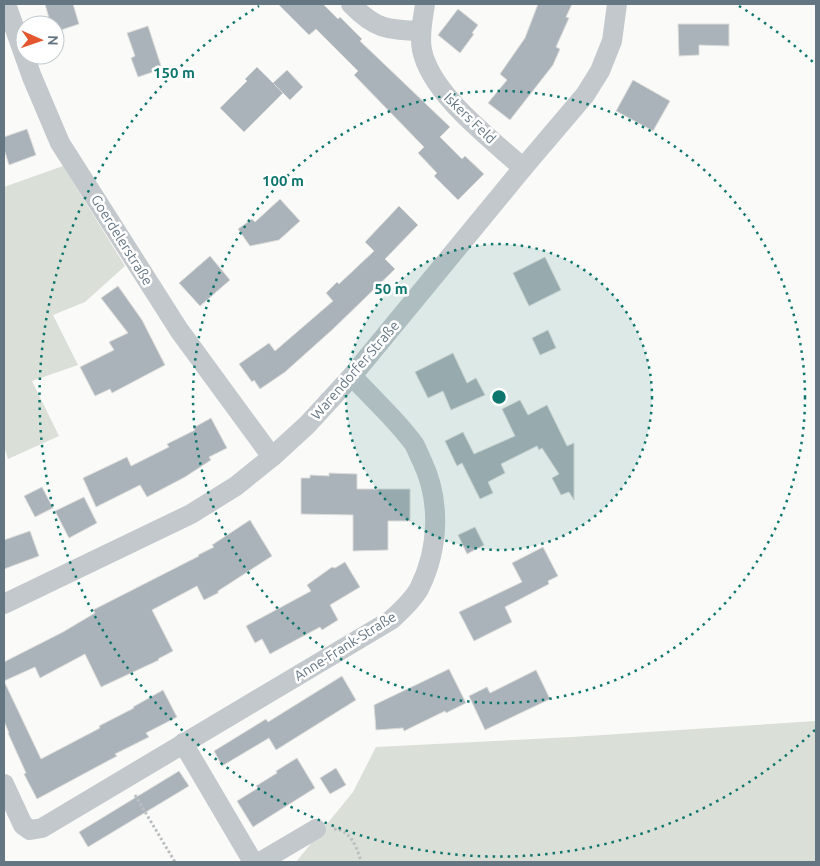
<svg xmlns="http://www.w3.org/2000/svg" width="820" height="866" font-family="Ubuntu,sans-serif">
<rect width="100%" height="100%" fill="#fafaf8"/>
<g fill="#dadfd7">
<path d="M 63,166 L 125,266 L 85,302 L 53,315 L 78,365 L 32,381 L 59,436 L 8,459 L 4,446 L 4,187 Z"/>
<path d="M 816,721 L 816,862 L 296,862 L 353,792 L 376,747 L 572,737 Z"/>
</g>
<g fill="#aab3b9" stroke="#dcdcda">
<path d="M 45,4 L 73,4 L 79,24 L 55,32 L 55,25 L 51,25 Z"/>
<path d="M 278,4 L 323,4 L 338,19 L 340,17 L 362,39 L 360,41 L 450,127 L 440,137 L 462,159 L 465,156 L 484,174 L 458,200 L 434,176 L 437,173 L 418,153 L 424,147 L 354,75 L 358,71 L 316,29 L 309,35 Z"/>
<path d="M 538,4 L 572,4 L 566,17 L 569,18 L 556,47 L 560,49 L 553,65 L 510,120 L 488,103 L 507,80 L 500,74 L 525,38 Z"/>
<path d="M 458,9 L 478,25 L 472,33 L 474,34 L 460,53 L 438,35 Z"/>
<path d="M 678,24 L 729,24 L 729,46 L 699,45 L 699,55 L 679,56 Z"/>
<path d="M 148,26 L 162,69 L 138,77 L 131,58 L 135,56 L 127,33 Z"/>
<path d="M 257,67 L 273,83 L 287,70 L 303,87 L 290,100 L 274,84 L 283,93 L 244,132 L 220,108 L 247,81 L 245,79 Z"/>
<path d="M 633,80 L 670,101 L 653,131 L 616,111 Z"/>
<path d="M 27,129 L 36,155 L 9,165 L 4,149 L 4,137 Z"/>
<path d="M 280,199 L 300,221 L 279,240 L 250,246 L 238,229 L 252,219 L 255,222 Z"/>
<path d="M 399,206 L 418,225 L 385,259 L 395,269 L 333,329 L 285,372 L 260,389 L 254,380 L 252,382 L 239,364 L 269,343 L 275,351 L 333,301 L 326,293 L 337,282 L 339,284 L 374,251 L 365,242 Z"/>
<path d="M 210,256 L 230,280 L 200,306 L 179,283 Z"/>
<path d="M 545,257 L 561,290 L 529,306 L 513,273 Z"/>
<path d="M 118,286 L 142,320 L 165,365 L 112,393 L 110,389 L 95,396 L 80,367 L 114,350 L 109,342 L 128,333 L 101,298 Z"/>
<path d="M 548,330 L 556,348 L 540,355 L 532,338 Z"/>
<path d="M 453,353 L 467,383 L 476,378 L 485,395 L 451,410 L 443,391 L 428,398 L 415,372 Z"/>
<path d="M 520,400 L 528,415 L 547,405 L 567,446 L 574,443 L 574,500 L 569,492 L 561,495 L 552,478 L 559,474 L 542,448 L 539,450 L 537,446 L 501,464 L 505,473 L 488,482 L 493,493 L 480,499 L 462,463 L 457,466 L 445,441 L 463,432 L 474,454 L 515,436 L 502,409 Z"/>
<path d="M 211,418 L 227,448 L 209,457 L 211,460 L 185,477 L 147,497 L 140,485 L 96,507 L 83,478 L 127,457 L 131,466 L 169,447 L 167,444 L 195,430 L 193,428 Z"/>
<path d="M 329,473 L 357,474 L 357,489 L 410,489 L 410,521 L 388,521 L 388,550 L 353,551 L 353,515 L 301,514 L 301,478 L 310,478 L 310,475 L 329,476 Z"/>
<path d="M 42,487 L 53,508 L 35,517 L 24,496 Z"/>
<path d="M 84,497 L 97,523 L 69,538 L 55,511 Z"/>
<path d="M 250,520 L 272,556 L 218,591 L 218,593 L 204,600 L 197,586 L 152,610 L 173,651 L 158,659 L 159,660 L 101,687 L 85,654 L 40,678 L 35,667 L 4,681 L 41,759 L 100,728 L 99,726 L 134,708 L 133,707 L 163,690 L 177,717 L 146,733 L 149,737 L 115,754 L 117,756 L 37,799 L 24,774 L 26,773 L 8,733 L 9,733 L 4,721 L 4,662 L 63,632 L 95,613 L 93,610 L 199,556 L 198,555 L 214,547 L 212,545 Z"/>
<path d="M 475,527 L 484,545 L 467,554 L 458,535 Z"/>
<path d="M 30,531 L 39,556 L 4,569 L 4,540 Z"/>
<path d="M 543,547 L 558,576 L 548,581 L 549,584 L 505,607 L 512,622 L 474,641 L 459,612 L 522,582 L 512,563 Z"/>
<path d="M 345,562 L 360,587 L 330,605 L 338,620 L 322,630 L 320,627 L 270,654 L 262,639 L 255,643 L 246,626 L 311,591 L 307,585 L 332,567 L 335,568 Z"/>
<path d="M 449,669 L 466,703 L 446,713 L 445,711 L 404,731 L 403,728 L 376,730 L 374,705 Z"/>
<path d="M 536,670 L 550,699 L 485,730 L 469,696 L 487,687 L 490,693 Z"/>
<path d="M 342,676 L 356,700 L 276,750 L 269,738 L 222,766 L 214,751 L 266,719 L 268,722 Z"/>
<path d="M 297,758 L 315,788 L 253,827 L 237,801 L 258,788 L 256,786 L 277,773 L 276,771 Z"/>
<path d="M 336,768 L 346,785 L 330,794 L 320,778 Z"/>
<path d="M 179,771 L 189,786 L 88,847 L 79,832 Z"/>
</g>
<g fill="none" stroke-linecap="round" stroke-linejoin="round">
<g stroke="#bbbfc2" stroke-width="3" stroke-dasharray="2.5 2.5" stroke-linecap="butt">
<path d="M 135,795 L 175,862"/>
<path d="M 334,829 C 350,829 358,849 361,862"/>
</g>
<g stroke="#c3c8cc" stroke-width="20">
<path d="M 6,4 L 32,77 L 60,143 L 179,330 L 272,457"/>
<path d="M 351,4 C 375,29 387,30 421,31"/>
<path d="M 425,4 C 423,19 419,34 422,50 C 431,94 490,138 523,168"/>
<path d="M 4,604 L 191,514 L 236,486 L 272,457 L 307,425 L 352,376 L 523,168 L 585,95 L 600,71 L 612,41 L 617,4"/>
<path d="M 183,743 L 253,862"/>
<path d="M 4,784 L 23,825 L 30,830 L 42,828 L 391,620 C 401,611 412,601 419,589 C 439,549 441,501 422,461 C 419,455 417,449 414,444 C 396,419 372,398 352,376"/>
<path d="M 260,862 L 316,829"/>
</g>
</g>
<circle cx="499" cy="397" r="153" fill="#0f766e" fill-opacity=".12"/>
<g fill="none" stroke="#0f766e" stroke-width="2.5" stroke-dasharray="2.5 5">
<circle cx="499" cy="397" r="153"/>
<circle cx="499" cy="397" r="306"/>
<path d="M815 730A459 459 0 1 1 259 6M739 6A459 459 0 0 1 815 64"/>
</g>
<g text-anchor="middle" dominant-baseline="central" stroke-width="5" stroke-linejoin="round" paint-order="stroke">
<g font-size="14" fill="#657683" stroke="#fff">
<text transform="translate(470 118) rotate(44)">Iskers Feld</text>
<text transform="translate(122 240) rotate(58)">Goerdelerstraße</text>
<text transform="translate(355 370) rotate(-49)">Warendorfer Straße</text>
<text transform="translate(345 646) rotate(-32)">Anne-Frank-Straße</text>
</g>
</g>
<circle cx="499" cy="397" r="8" fill="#0f766e" stroke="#fff" stroke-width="2.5"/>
<g font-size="15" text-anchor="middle" font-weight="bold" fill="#0f766e" stroke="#fff" stroke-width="5" stroke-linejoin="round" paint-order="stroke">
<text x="174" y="78">150 m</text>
<text x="283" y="186">100 m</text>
<text x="391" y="294">50 m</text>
</g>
<rect width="820" height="866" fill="none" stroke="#657683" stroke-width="10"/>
<g transform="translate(40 40) rotate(92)"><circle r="24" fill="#ffffff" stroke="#c1c8cd"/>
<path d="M0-4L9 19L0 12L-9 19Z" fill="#e4572e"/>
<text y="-8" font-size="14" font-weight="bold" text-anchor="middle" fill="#657683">N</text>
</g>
</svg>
